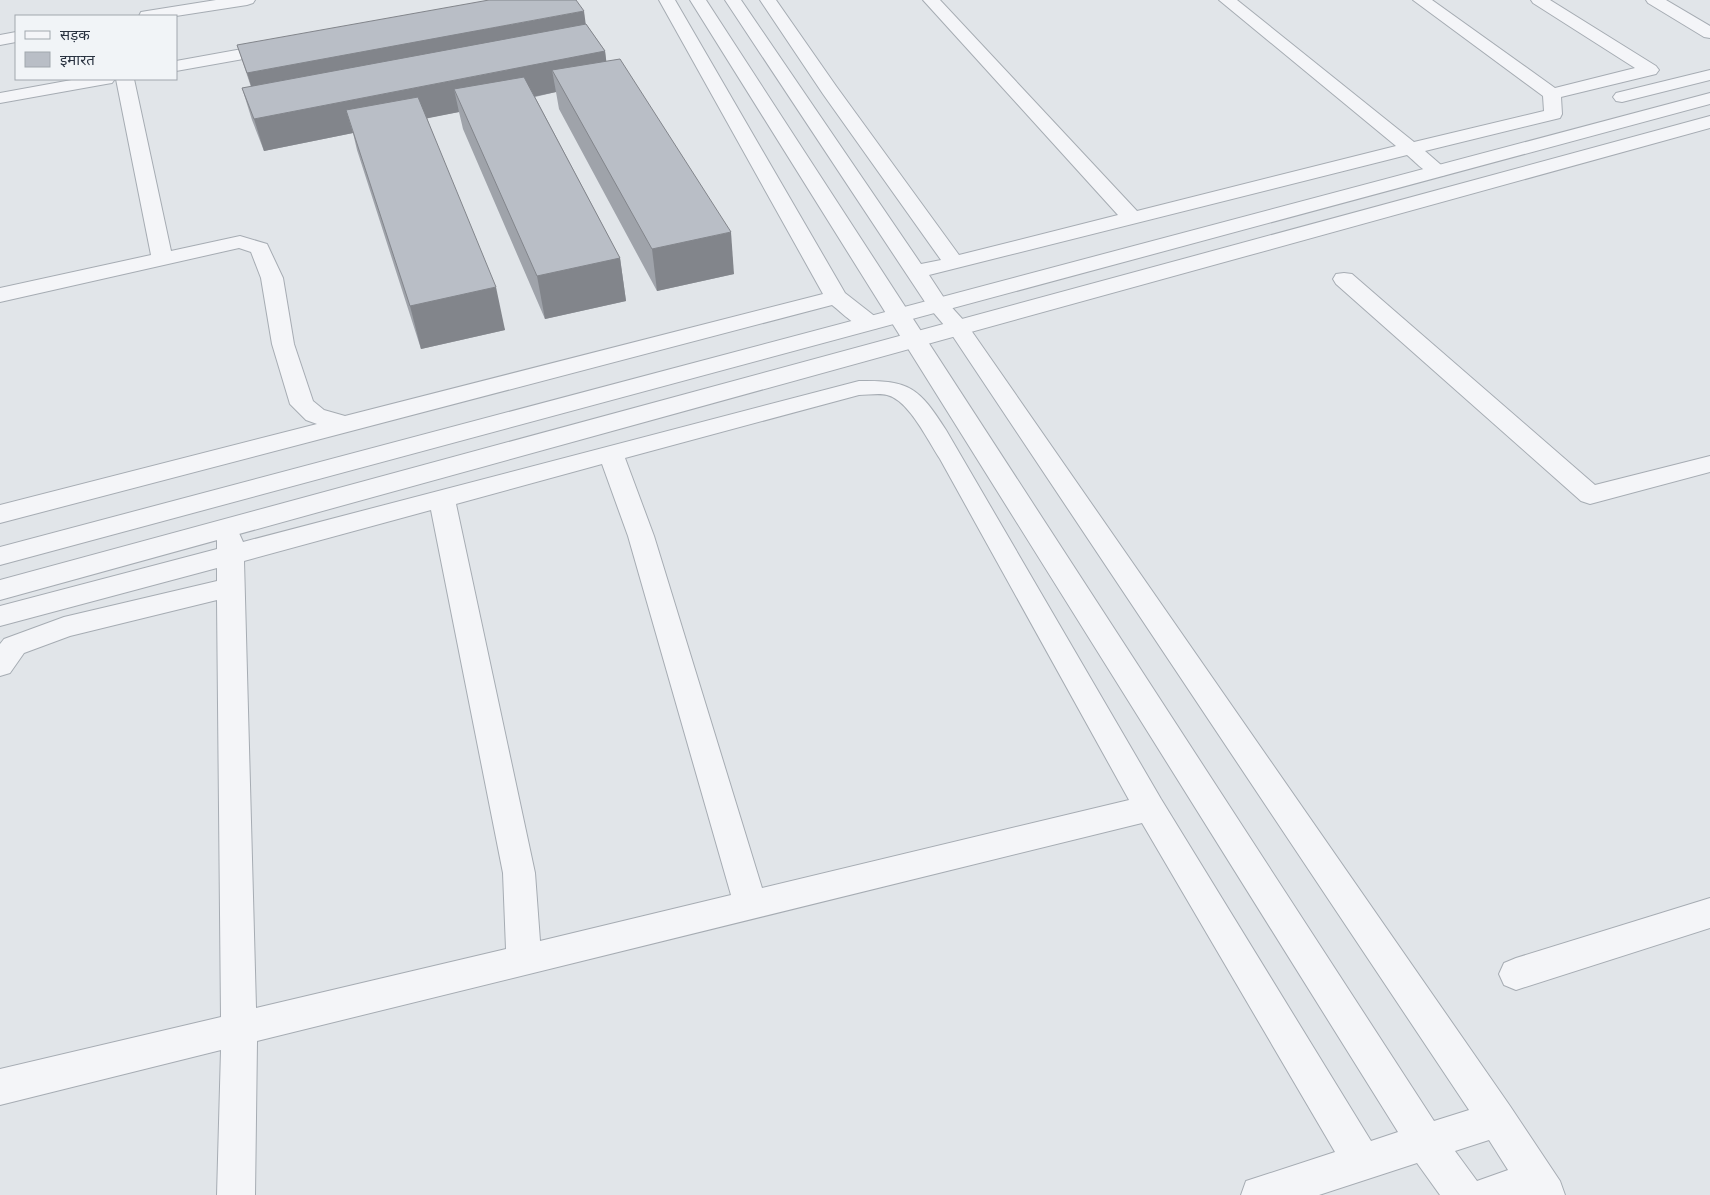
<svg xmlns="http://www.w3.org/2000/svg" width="1710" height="1195" font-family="Karla,'Noto Sans Devanagari',sans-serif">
<rect width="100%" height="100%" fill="#e1e5e9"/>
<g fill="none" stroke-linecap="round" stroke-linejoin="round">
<g stroke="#a6acb3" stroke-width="2">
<g id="minor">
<path d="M 216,0 L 255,0 L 253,3 L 247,5 L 176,16 L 139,16 L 141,12 L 147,11 Z"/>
<path d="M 659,0 L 675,0 L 845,293 L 877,318 L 880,323 L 877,328 C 859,332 845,315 832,305 L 0,523 L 0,505 L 317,424 L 306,420 L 290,404 L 272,344 L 261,278 L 251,252 L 239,248 L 0,302 L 0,288 L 151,255 L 116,79 L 134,79 L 171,251 L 240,236 L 267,244 L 283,278 L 294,344 L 313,401 L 324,410 L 345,416 L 823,294 Z"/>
<path d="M 690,0 L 706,0 L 1434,1121 L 1469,1110 L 950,332 L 927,305 L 725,0 L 741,0 L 921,264 L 941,260 L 823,94 L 760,0 L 776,0 L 836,86 L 959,255 L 1118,215 L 923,0 L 940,0 L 1137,211 L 1396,146 L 1219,0 L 1237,0 L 1414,142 L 1544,111 L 1543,96 L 1413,0 L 1432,0 L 1555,88 L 1635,68 L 1533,3 L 1531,0 L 1550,0 L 1656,66 L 1659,70 L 1656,74 L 1561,97 L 1562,114 L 1560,118 L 1425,151 L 1448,171 L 1445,175 C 1429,179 1418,164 1407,155 L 929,275 L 946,301 L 966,323 L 1510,1106 L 1560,1181 L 1565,1195 L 1440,1195 L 1417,1163 L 1319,1195 L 1241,1195 L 1246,1181 L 1335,1152 L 1142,823 L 257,1041 L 255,1195 L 217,1195 L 221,1050 L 0,1105 L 0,1069 L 221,1017 L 217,600 L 70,636 L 24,653 L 10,673 L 0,676 L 0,644 L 4,639 L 64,617 L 217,581 L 217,568 L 0,626 L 0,606 L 217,549 L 217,539 L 221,533 L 230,530 L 239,533 L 243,542 L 859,381 C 910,380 919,388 946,430 L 1161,799 L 1371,1141 L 1398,1132 ZM 859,395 C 868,395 879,393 887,395 C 909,400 928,441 940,459 L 1129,800 L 762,888 L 654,536 L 625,458 ZM 602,464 L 628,536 L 731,895 L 540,941 L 535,873 L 456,504 ZM 431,510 L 503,873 L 506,949 L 256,1008 L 244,561 ZM 1489,1140 L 1508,1170 L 1477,1181 L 1455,1151 Z"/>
<path d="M 1646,0 L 1666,0 L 1710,26 L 1710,38 L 1704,37 L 1648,3 Z"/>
<path d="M 16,32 L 16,42 L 0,45 L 0,35 Z"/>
<path d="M 276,43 L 282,44 L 285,48 L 282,52 L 176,71 L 176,61 Z"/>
<path d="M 1710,70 L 1710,80 L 1622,102 L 1616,101 L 1613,97 L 1616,93 Z"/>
<path d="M 77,79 L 115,79 L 112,83 L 106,84 L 0,103 L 0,93 Z"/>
<path d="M 1344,273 L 1352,274 L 1595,485 L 1710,456 L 1710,472 L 1590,504 L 1581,501 L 1336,284 L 1333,279 L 1336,274 Z"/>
<path d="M 1710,898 L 1710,928 L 1516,990 L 1504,985 L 1499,974 L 1504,963 L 1516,958 Z"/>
</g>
</g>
<g stroke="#a6acb3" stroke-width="2">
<g id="tertiary">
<path d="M 1710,93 L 1710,104 L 0,565 L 0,547 Z"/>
<path d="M 1710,116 L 1710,128 L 0,600 L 0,580 Z"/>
</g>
</g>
<use href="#minor" fill="#f4f5f8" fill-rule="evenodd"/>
<use href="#tertiary" fill="#f4f5f8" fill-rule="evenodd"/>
</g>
<path fill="#9fa3aa" d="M 586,24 L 605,51 L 606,61 L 734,274 L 657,291 L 559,109 L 556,92 L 535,97 L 620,258 L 626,301 L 545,319 L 463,129 L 459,112 L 427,118 L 505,330 L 421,349 L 357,150 L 353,133 L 264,151 L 252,120 L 242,88 L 251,87 L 237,45 Z"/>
<g fill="#82858b">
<path d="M 584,11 L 588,41 L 257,104 L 247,73 Z"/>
<path d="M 605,51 L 609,82 L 552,70 L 556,92 L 464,111 L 454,89 L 459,112 L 354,133 L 346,110 L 353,133 L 264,151 L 254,119 Z"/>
<path d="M 731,232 L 734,274 L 657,291 L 652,249 Z"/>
<path d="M 620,258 L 626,301 L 545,319 L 537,276 Z"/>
<path d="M 496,287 L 505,330 L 421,349 L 410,306 Z"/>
</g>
<g fill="#b9bec6" stroke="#82858b">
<path d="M 489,0 L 576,0 L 584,11 L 247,73 L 237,45 Z"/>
<path d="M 586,24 L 605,51 L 254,119 L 242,88 Z"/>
<path d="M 620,59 L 731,232 L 652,249 L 552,70 Z"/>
<path d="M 524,77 L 620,258 L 537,276 L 454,89 Z"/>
<path d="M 418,97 L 496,287 L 410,306 L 346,110 Z"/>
</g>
<rect x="15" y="15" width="162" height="65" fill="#f1f4f7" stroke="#a1a7ae"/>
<rect x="25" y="31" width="25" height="8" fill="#f4f5f8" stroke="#a1a7ae"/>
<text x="60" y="40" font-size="15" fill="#2a3341">सड़क</text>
<rect x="25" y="52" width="25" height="15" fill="#b9bec6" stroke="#a1a7ae"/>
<text x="60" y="65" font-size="15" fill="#2a3341">इमारत</text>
</svg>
